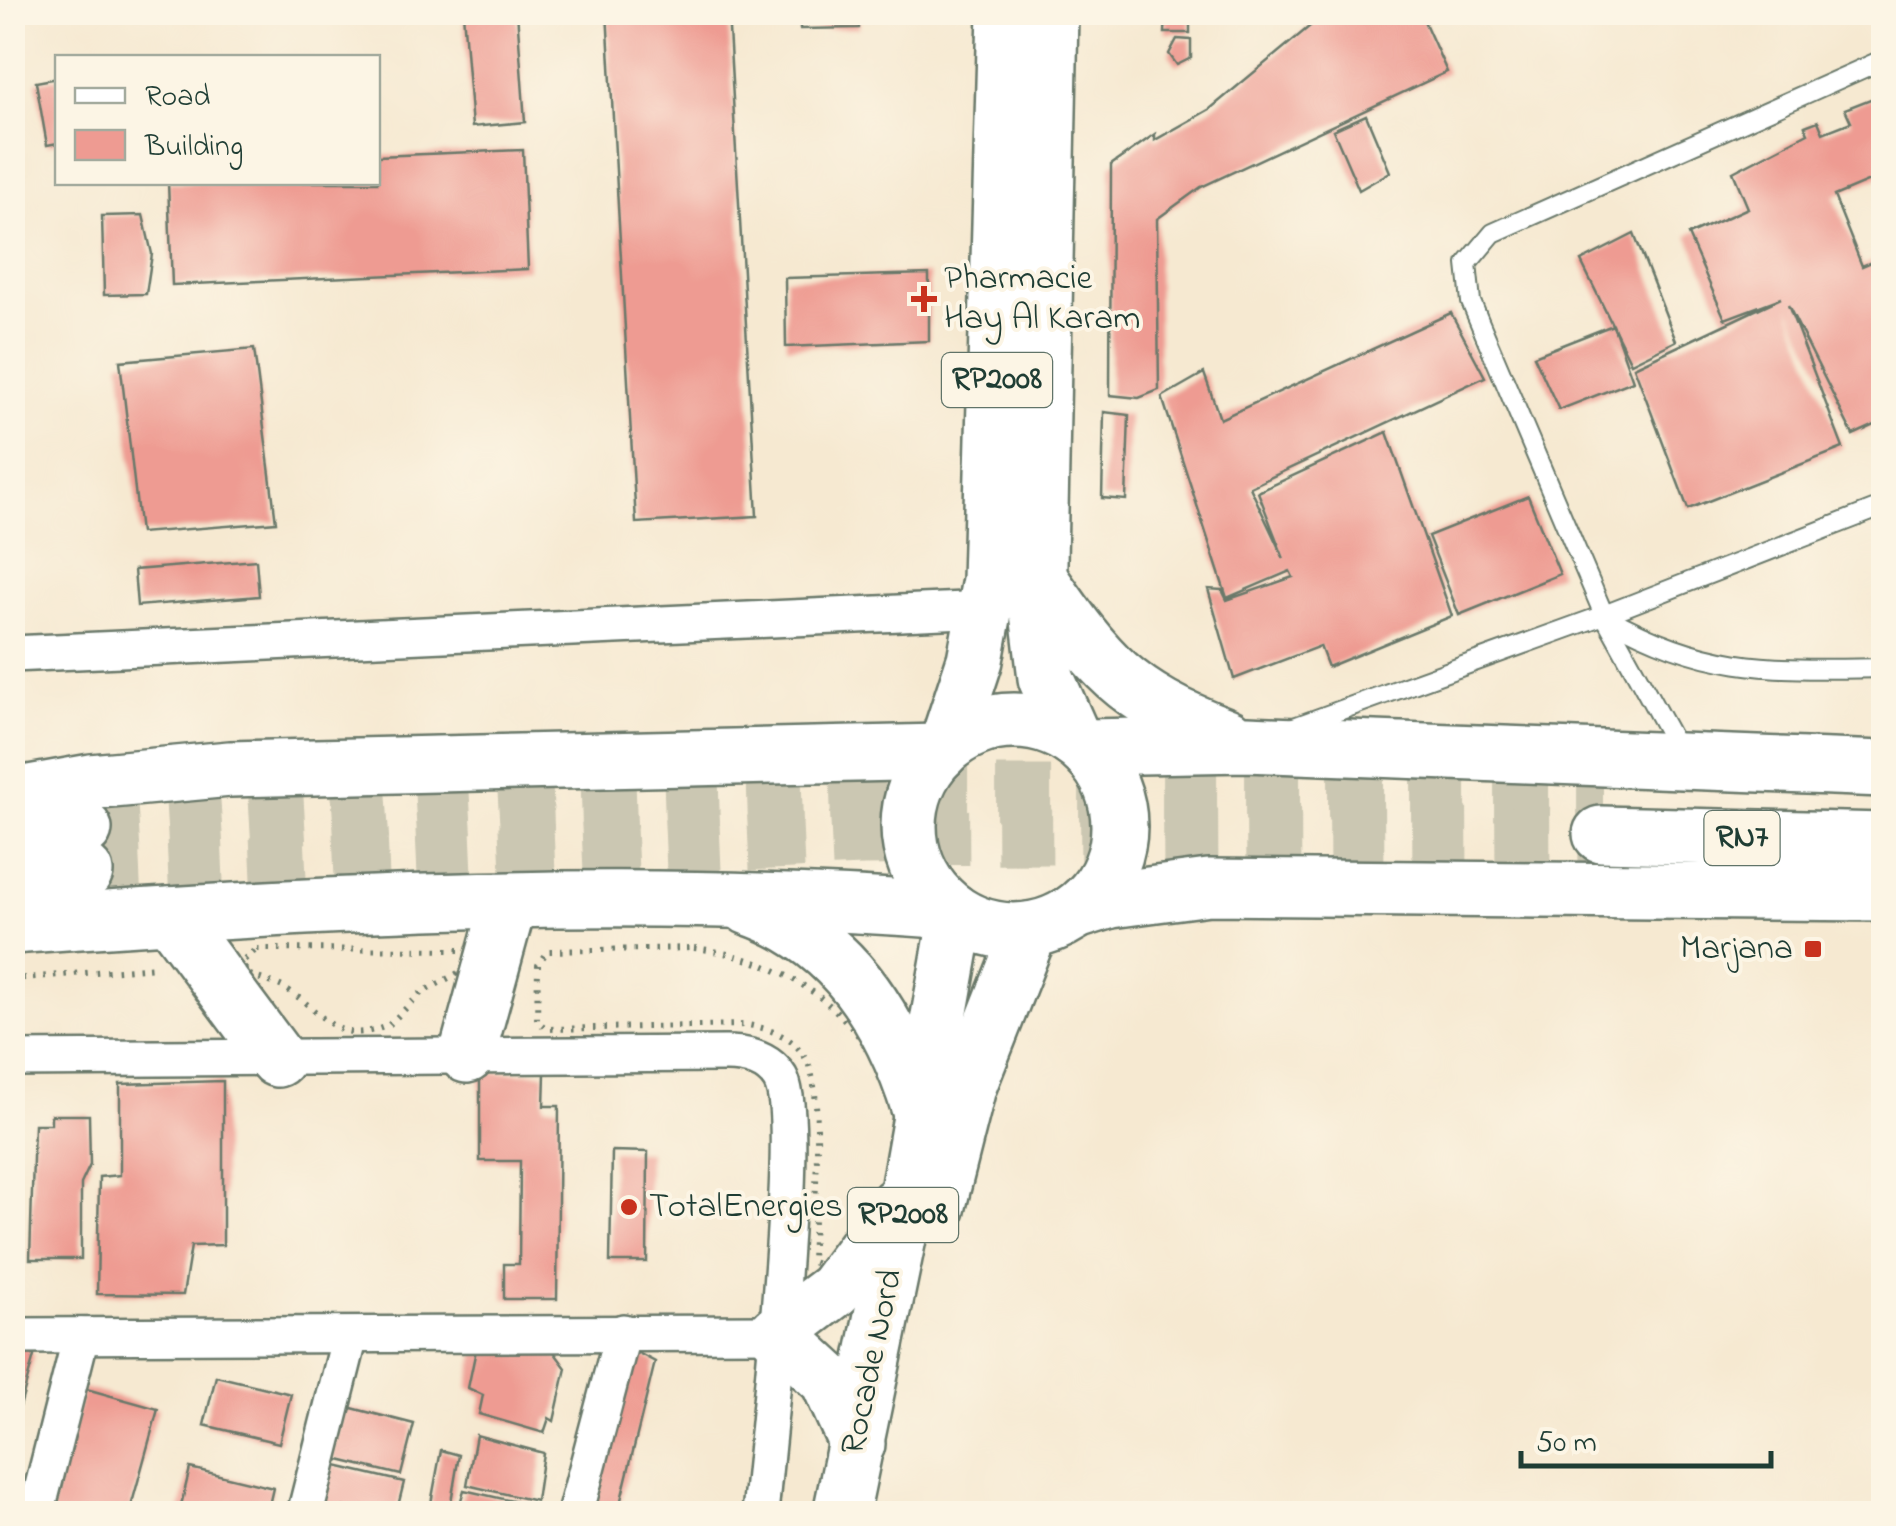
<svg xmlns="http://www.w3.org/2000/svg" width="1896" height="1526" font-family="'Indie Flower',sans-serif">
<rect width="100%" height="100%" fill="#fcf5e5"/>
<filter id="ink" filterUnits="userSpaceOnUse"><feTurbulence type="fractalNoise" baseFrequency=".01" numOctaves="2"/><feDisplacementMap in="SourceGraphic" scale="20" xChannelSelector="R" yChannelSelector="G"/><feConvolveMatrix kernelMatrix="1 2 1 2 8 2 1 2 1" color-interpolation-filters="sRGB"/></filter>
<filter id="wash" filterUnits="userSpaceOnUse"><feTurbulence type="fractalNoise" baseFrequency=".0048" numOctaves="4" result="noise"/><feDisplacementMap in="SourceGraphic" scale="40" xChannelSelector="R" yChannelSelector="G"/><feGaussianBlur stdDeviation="2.25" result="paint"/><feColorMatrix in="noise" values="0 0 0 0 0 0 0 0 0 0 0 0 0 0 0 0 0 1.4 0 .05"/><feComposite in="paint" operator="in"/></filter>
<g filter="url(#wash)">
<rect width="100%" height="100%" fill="#f6e9d1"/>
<g id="blocks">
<g fill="#ee9b92">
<path d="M 463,12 L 517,12 L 525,122 L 472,127 Z"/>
<path d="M 607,12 L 728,12 L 757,516 L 636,523 Z"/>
<path d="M 800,12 L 859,12 L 859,28 L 800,29 Z"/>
<path d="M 1166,12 L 1190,12 L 1190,33 L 1165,33 Z"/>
<path d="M 1327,12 L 1420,12 L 1447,72 L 1201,187 L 1157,219 L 1159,390 L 1139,398 L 1110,395 L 1111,165 L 1155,134 L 1155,140 L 1210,109 Z"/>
<path d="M 1177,39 L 1191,40 L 1191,58 L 1177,65 L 1169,54 Z"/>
<path d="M 58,78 L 58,143 L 47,145 L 36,82 Z"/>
<path d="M 1878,96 L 1884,109 L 1884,175 L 1834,196 L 1862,266 L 1876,260 L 1884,277 L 1884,421 L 1853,435 L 1788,305 L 1843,448 L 1688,509 L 1634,367 L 1781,298 L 1725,319 L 1688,235 L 1748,208 L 1733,172 L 1808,133 L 1805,126 L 1818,121 L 1823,133 L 1851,122 L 1845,109 Z"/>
<path d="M 1366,115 L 1390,172 L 1359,190 L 1333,130 Z"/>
<path d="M 523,150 L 528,269 L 172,285 L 168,182 L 378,182 L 378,156 Z"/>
<path d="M 143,215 L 152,254 L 146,294 L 104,295 L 102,216 Z"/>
<path d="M 1634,234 L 1676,341 L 1631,363 L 1581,261 Z"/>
<path d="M 929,274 L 929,341 L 786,347 L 785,278 Z"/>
<path d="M 1451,313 L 1485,377 L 1250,487 L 1284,559 L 1258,492 L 1387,432 L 1452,616 L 1328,667 L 1320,646 L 1234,679 L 1208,589 L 1222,590 L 1227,600 L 1293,577 L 1290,571 L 1227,598 L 1162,397 L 1204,373 L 1220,419 Z"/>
<path d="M 1613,325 L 1633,381 L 1559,410 L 1534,356 Z"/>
<path d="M 254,349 L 276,522 L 140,533 L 120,361 Z"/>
<path d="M 1104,412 L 1129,415 L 1126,500 L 1102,498 Z"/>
<path d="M 1528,496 L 1560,574 L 1459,615 L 1428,536 Z"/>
<path d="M 256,560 L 259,596 L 137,606 L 134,570 Z"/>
<path d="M 480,1072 L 545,1073 L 544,1106 L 559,1106 L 557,1299 L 504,1299 L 504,1264 L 519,1264 L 520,1161 L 480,1161 Z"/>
<path d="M 223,1081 L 223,1245 L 191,1246 L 183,1295 L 97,1294 L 99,1177 L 120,1175 L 120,1084 Z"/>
<path d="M 51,1115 L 89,1115 L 90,1165 L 81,1184 L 81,1259 L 30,1259 L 34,1124 L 51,1124 Z"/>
<path d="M 612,1151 L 648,1152 L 647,1262 L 610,1262 Z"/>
<path d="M 12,1344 L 26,1344 L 34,1356 L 16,1421 L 12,1420 Z"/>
<path d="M 625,1346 L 655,1362 L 619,1508 L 635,1514 L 583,1514 Z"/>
<path d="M 551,1348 L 566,1368 L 554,1421 L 549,1418 L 544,1433 L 479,1414 L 483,1395 L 468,1388 L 476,1350 Z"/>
<path d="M 216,1376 L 291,1394 L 279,1443 L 204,1425 Z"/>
<path d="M 83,1388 L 158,1409 L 129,1514 L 50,1514 Z"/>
<path d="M 344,1406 L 414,1424 L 401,1475 L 331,1458 Z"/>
<path d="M 476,1435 L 543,1453 L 536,1501 L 467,1485 Z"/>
<path d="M 441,1450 L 459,1455 L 449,1514 L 429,1514 Z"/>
<path d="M 332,1465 L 404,1482 L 396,1514 L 363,1514 L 344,1507 L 342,1513 L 320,1506 Z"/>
<path d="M 190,1468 L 273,1488 L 267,1514 L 179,1514 Z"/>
<path d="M 464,1490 L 530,1505 L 529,1514 L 457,1514 Z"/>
</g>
</g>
</g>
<g filter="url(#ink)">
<use href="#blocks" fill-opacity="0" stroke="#6a796b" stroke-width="2.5"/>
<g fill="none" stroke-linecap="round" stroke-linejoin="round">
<g stroke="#cbc7b2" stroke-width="55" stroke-dasharray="55 28" stroke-linecap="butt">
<path d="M 84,829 L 502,804 L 865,793 L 1603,793"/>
<path d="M 85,872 L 862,838 L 1601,834"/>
</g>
<g stroke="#6a796b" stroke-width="22">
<g id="service">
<path d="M 1605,616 C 1708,673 1769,670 1884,668"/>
<path d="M 1294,727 L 1604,615 L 1884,506"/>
<path d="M 1680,753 L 1604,615 L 1471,302 L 1467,264 L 1493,233 L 1884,59"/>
</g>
</g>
<g stroke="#6a796b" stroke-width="40">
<g id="minor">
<path d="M 12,654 L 986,609"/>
<path d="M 12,1059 L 726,1054 C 747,1054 768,1059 780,1078 C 804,1118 766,1447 760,1514"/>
<path d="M 12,1336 L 777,1333"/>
<path d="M 36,1514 L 81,1336"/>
<path d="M 305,1514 L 350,1336"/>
<path d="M 575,1514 L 623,1332"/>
</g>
</g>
<g stroke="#6a796b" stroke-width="60">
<g id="trunk">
<path d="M 1050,12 L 1038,612 L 1046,678 L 1073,739"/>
<path d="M 1039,578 C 1099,665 1124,697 1226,736"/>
<circle cx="1014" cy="826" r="105"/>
<path d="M 948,742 L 975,660 L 990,580 L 1006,12"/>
<path d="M 1086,747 L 1247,744 L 1884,769"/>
<path d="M 12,796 L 91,782 L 230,769 L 940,752"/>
<path d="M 1601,834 L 1884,841"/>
<path d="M 12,835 L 84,829"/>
<path d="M 12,879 L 85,872"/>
<path d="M 749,907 C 843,939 892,1020 920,1110"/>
<path d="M 1076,911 L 1111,900 L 1209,887 L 1884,893"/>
<path d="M 170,915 L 277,1059"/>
<path d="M 12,926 C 323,902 640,887 952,911"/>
<path d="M 467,1055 L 509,902"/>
<path d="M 937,1209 L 968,1087 L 1030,930"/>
<path d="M 857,1444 L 828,1380 L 777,1333 L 834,1290 L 897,1205"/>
<path d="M 841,1514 L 909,1185 L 957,915"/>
</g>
</g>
<g stroke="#6a796b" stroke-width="6" stroke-dasharray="2.5 8" stroke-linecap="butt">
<path d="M 694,948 C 781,958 856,1006 889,1090 C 896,1108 904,1131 900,1151 C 890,1191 848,1234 820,1265 L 812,1262 C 813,1217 826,1093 806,1059 C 794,1037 771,1029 748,1025 L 547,1029 L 537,1021 L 538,965 L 547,951 Z"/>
<path d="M 257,949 L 467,950 L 473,956 L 458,973 L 421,993 L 389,1025 C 336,1047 327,1016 291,992 C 277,982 261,981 246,973 L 243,961 Z"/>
<path d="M 12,979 L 156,967"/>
</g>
<use href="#service" stroke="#fff" stroke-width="18"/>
<use href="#minor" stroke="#fff" stroke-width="35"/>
<use href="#trunk" stroke="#fff" stroke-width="55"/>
</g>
</g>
<g fill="#c8321e" stroke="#fcf5e5" stroke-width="4">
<path d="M919 284h10v10h10v10h-10v10h-10v-10h-10v-10h10z"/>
<rect x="1803" y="939" width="20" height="20" rx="5"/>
<circle cx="629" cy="1207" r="10"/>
</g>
<g text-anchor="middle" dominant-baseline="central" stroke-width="8" stroke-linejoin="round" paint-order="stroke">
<g fill="#fcf5e5" stroke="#617469" stroke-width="2.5">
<rect x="942" y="353" width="110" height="54" rx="8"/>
<rect x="1704.5" y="811" width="75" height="54" rx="8"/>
<rect x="848" y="1188" width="110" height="54" rx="8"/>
</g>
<g font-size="32" font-weight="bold" fill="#1f3d34">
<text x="997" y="380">RP2008</text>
<text x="1742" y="838">RN7</text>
<text x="903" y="1215">RP2008</text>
</g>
<g font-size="35" fill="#1f3d34" stroke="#fcf5e5" text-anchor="start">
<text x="944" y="279">Pharmacie<tspan x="944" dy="40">Hay Al Karam</tspan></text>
<text x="1793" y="949" text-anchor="end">Marjana</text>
<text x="649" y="1207">TotalEnergies</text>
</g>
<g font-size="35" fill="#1f3d34" stroke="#fcf5e5">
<text transform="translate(873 1362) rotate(-78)">Rocade Nord</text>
</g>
</g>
<rect width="1896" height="1526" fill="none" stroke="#fcf5e5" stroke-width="50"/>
<rect x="55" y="55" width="325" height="130" fill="#fcf5e5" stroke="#a4ab9e" stroke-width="2.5"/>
<rect x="75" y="88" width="50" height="15" fill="#ffffff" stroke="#a4ab9e" stroke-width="2.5"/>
<text x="145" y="105" font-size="30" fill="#1f3d34">Road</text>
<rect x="75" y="130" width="50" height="30" fill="#ee9b92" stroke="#a4ab9e" stroke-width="2.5"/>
<text x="145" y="155" font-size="30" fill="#1f3d34">Building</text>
<path d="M1521 1451v15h250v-15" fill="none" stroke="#1f3d34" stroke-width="5"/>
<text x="1536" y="1451" font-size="30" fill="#1f3d34" stroke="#fcf5e5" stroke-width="8" paint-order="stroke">50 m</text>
</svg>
